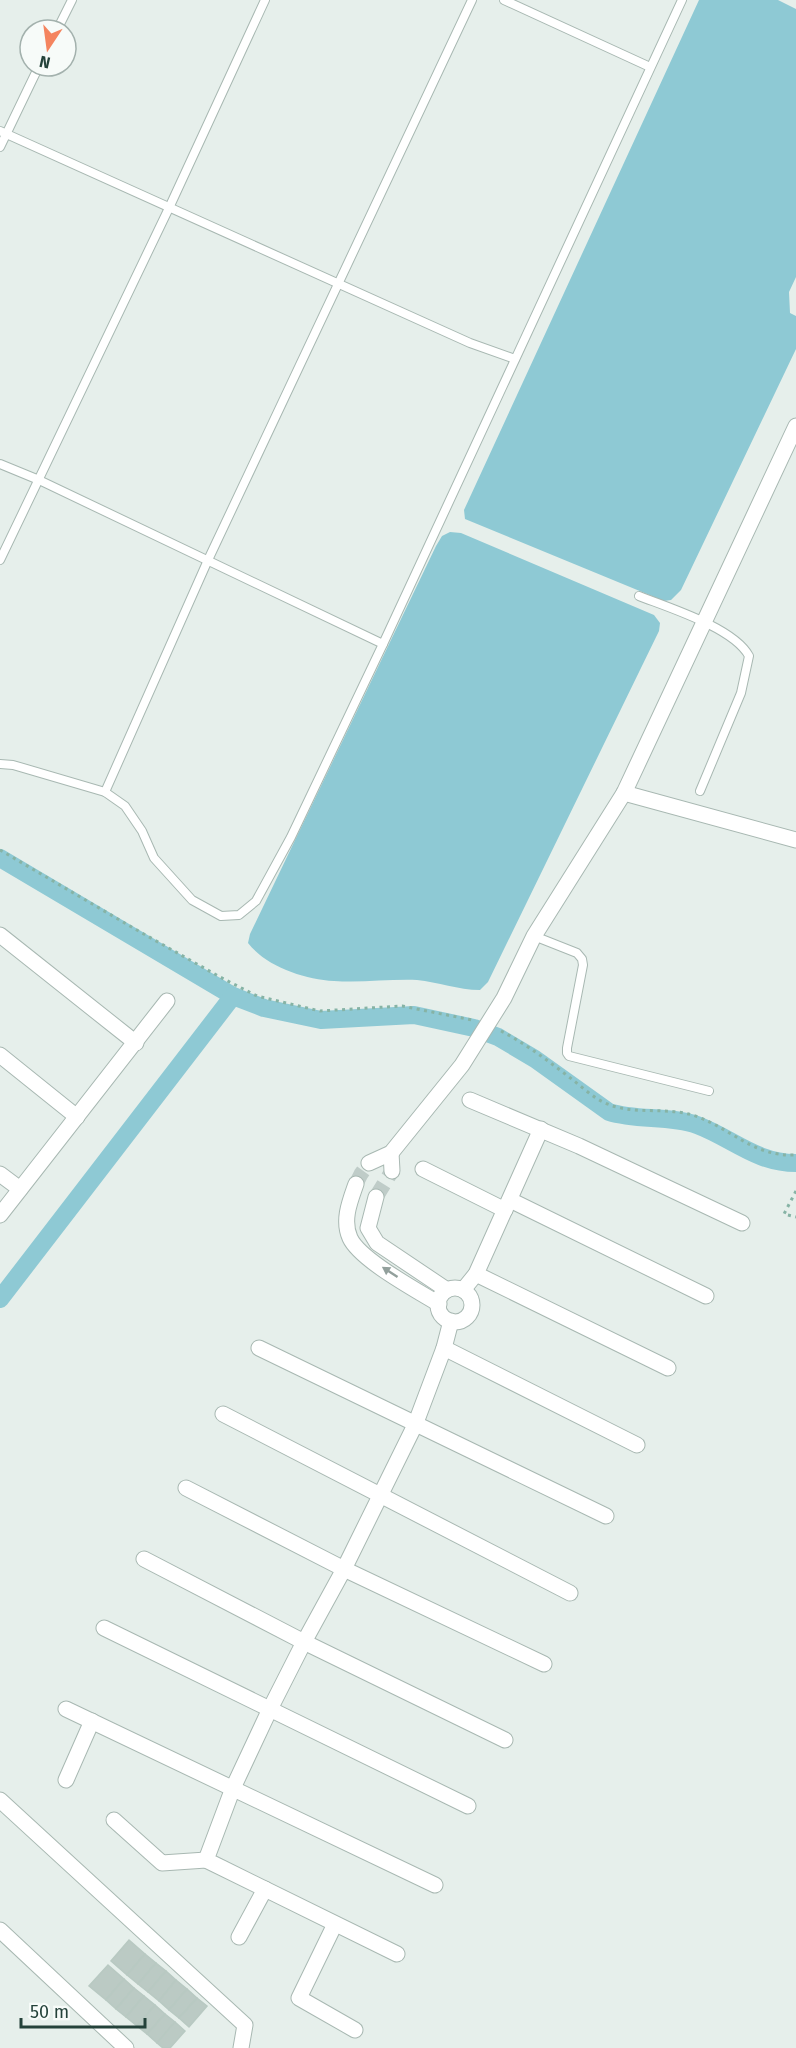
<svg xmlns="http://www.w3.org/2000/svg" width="796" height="2048" font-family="'Fira Sans',sans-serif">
<rect width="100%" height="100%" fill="#e6efeb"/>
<g fill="#8ec9d4">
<path d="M 699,0 L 778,0 L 796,9 L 796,277 L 789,292 L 790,313 L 796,316 L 796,349 L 681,590 L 671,600 L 664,601 L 465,519 L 464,510 Z"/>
<path d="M 450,532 L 461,533 L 654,615 L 660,623 L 659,631 L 488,982 L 480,990 C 458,990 438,982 417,980 C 389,979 361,983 334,981 C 304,979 267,967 248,943 L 250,934 L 436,546 L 442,536 Z"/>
</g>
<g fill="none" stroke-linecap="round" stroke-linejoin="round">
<g stroke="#8ec9d4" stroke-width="18">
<path d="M 0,858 L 233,996 L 264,1008 L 321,1020 L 414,1015 L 474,1028 L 498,1037 L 535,1059 L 609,1112 C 637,1121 669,1115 697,1125 C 732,1138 756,1163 796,1163"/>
<path d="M 0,1299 L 233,996"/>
</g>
</g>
<g fill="#bbcac4" stroke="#b8c9c2" stroke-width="1.5">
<path d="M 129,1940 L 145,1954 L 127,1975 L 111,1961 Z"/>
<path d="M 145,1954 L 156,1963 L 138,1984 L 127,1975 Z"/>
<path d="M 156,1963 L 166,1971 L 148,1992 L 138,1984 Z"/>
<path d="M 108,1965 L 124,1979 L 106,2000 L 89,1986 Z"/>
<path d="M 166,1971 L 176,1980 L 159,2001 L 148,1992 Z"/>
<path d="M 124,1979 L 134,1988 L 116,2009 L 106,2000 Z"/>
<path d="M 176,1980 L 187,1989 L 169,2010 L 159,2001 Z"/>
<path d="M 134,1988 L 144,1996 L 126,2017 L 116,2009 Z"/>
<path d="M 187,1989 L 197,1998 L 179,2018 L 169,2010 Z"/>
<path d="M 144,1996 L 155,2005 L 137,2026 L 126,2017 Z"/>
<path d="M 197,1998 L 207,2006 L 189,2027 L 179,2018 Z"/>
<path d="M 155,2005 L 165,2014 L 147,2034 L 137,2026 Z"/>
<path d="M 165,2014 L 175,2022 L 157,2043 L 147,2034 Z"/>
<path d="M 175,2022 L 185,2031 L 170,2048 L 163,2048 L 157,2043 Z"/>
</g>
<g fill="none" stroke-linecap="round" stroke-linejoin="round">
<g stroke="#bfccc8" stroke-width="15" stroke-dasharray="15 8" stroke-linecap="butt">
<path d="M 356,1184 L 361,1174 L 369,1163"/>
<path d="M 376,1197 L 392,1171"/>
</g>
<g stroke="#a8b8b2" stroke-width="10">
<g id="lane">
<path d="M 504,0 L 650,67"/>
<path d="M 57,30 L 72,0"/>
<path d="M 0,131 L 470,343 L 515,359"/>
<path d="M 0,147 L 39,66"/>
<path d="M 0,464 L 39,480 L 383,644"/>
<path d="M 0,560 L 169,208 L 265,0"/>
<path d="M 639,596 C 670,608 734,628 749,656 L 741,693 L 700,791"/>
<path d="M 0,764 L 13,765 L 105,792 L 125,806 L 142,831 L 154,858 L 192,900 L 221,916 L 239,915 L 256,901 L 291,837 L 383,644 L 682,0"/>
<path d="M 105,792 L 208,560 L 472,0"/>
<path d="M 534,936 L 577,953 L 582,959 L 583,965 L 567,1048 L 567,1053 L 569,1056 L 709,1091"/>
</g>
</g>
<g stroke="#a8b8b2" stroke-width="17">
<g id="street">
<path d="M 624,793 L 796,840"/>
<path d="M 0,935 L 136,1043"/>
<path d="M 0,1055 L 77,1117"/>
<path d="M 470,1100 L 579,1146 L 742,1223"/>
<path d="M 391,1153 L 392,1171"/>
<path d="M 369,1163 L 391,1153 L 462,1065 L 504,998 L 534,936 L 624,793 L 796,426"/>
<path d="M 423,1169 L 505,1210"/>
<path d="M 0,1174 L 20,1189"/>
<path d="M 356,1184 C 350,1201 342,1220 350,1238 C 360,1260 418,1291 439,1304"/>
<path d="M 376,1197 L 368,1228 L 377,1243 L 447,1290"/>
<path d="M 510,1200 L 706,1296"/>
<path d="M 0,1215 L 167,1001"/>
<path d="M 476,1274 L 668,1368"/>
<circle cx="455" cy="1305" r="17"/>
<path d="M 463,1290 L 476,1274 L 541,1129"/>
<path d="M 259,1348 L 606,1516"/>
<path d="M 444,1348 L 637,1445"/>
<path d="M 223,1414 L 570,1593"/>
<path d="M 186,1488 L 344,1569 L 544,1664"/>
<path d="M 144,1559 L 304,1642 L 505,1740"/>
<path d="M 104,1628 L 468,1806"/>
<path d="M 66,1709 L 435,1885"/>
<path d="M 66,1780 L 92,1721"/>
<path d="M 0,1800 L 245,2025 L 241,2048"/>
<path d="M 114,1820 L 162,1863 L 206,1860"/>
<path d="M 335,1924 L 299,1998 L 355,2030"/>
<path d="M 0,1930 L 126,2048"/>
<path d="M 239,1937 L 265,1889"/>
<path d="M 397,1954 L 206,1860 L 233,1788 L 270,1709 L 304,1642 L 344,1569 L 415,1425 L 444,1348 L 451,1321"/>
</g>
</g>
<g stroke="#86b3a5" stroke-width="3" stroke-dasharray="3 4.5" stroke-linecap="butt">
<path d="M 0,850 L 135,929 L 220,977 L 257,996 L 320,1011 L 402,1006 L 472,1020"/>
<path d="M 501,1031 C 526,1044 547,1060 569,1077 C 580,1085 591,1096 603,1102 C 633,1117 668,1105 698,1117 C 733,1130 754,1157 796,1155"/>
<path d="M 796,1191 L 784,1214 L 796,1217"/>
</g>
<use href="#lane" stroke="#fff" stroke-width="8"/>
<use href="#street" stroke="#fff" stroke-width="15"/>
</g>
<defs><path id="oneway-solid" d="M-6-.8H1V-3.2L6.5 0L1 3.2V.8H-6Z" transform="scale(1.5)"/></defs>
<use fill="#92a09c" href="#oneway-solid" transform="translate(390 1272) rotate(-147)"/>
<g transform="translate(48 48) rotate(193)"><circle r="28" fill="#f7fbf9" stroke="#a3b1ad" stroke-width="1.5"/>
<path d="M0-4.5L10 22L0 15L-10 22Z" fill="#f4845f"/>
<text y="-9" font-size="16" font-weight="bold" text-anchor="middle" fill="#24423a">N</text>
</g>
<path d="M21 2018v9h124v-9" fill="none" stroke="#24423a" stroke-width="3"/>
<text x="30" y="2018" font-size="18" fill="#24423a" stroke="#f7fbf9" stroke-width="4.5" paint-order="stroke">50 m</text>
</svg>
